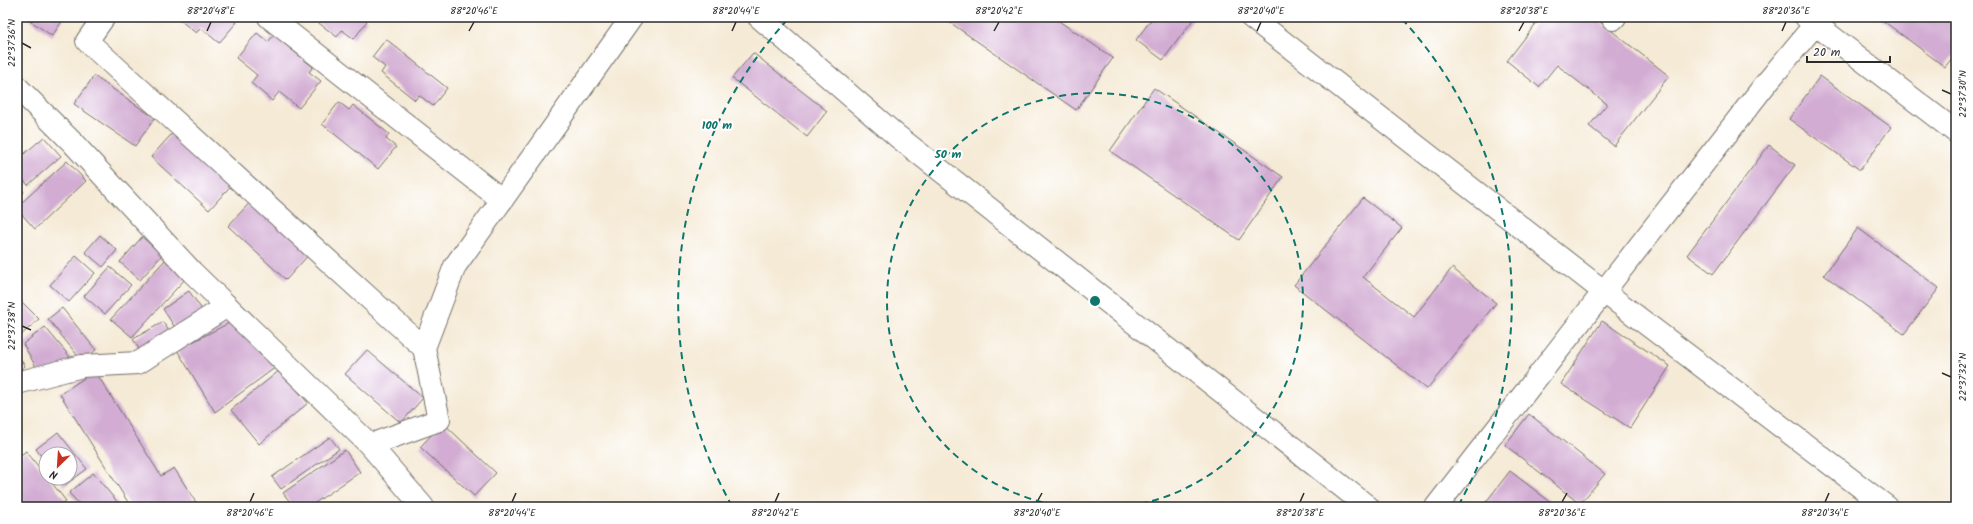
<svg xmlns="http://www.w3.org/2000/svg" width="1973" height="524" font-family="Kalam,sans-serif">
<rect width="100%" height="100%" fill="#fff"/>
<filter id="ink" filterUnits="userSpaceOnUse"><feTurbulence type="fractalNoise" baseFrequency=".025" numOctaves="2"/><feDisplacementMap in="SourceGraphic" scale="8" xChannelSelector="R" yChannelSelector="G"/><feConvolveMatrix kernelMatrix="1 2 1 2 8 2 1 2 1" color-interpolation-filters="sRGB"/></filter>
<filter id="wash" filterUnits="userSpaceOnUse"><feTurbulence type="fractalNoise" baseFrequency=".012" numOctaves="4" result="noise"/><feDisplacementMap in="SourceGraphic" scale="16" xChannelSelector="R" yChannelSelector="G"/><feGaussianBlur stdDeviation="0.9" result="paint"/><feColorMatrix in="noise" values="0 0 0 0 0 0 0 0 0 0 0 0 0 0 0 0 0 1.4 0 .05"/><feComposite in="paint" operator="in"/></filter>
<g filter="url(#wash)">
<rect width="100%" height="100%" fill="#f5ead6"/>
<g id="blocks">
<g fill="#d2acd3">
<path d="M 25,17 L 65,17 L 52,36 Z"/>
<path d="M 176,17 L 230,17 L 237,22 L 219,43 L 201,28 L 196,33 Z"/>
<path d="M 311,17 L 362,17 L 367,21 L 354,39 L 342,30 L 337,37 Z"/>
<path d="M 946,17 L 1053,17 L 1113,58 L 1076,110 L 945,19 Z"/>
<path d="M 1153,17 L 1195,17 L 1163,60 L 1136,40 Z"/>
<path d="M 1541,17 L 1594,17 L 1669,76 L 1614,146 L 1589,126 L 1607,104 L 1557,65 L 1539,87 L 1507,61 Z"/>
<path d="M 1878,17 L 1946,17 L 1956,24 L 1956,53 L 1945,67 Z"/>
<path d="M 257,33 L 268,42 L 274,35 L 313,67 L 309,72 L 321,81 L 299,108 L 279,92 L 272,101 L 251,83 L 257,75 L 236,58 Z"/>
<path d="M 386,39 L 447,88 L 433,106 L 419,95 L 415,100 L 381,73 L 385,67 L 372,57 Z"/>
<path d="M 753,53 L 827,111 L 807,137 L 732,78 Z"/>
<path d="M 94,76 L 155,118 L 135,146 L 74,104 Z"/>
<path d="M 1820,76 L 1891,127 L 1860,170 L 1789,119 Z"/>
<path d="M 1154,88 L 1283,177 L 1239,240 L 1110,151 Z"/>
<path d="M 339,102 L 349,110 L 353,105 L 389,134 L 386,139 L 396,147 L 378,169 L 322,124 Z"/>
<path d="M 178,127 L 236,180 L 209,210 L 151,157 Z"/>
<path d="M 44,137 L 61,156 L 28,185 L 17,173 L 17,160 Z"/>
<path d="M 1769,145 L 1795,165 L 1713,274 L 1687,255 Z"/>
<path d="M 67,161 L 86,181 L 35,229 L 17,209 L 17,207 Z"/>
<path d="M 17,184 L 24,192 L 17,198 Z"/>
<path d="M 254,198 L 312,251 L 286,280 L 228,226 Z"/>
<path d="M 1363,198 L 1402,228 L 1363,277 L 1414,317 L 1452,268 L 1496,303 L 1427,389 L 1294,285 Z"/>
<path d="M 1858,228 L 1939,288 L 1904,334 L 1824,275 Z"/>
<path d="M 100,235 L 117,250 L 103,267 L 85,252 Z"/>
<path d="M 142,237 L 162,255 L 140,280 L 120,262 Z"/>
<path d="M 76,256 L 95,273 L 69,302 L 50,285 Z"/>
<path d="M 166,259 L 186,278 L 132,337 L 111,319 Z"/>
<path d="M 110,267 L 131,285 L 105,314 L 84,296 Z"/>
<path d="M 189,291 L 205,314 L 178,332 L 163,309 Z"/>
<path d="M 17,297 L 39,319 L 19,337 L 17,334 Z"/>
<path d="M 62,308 L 96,350 L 82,361 L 48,319 Z"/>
<path d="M 1602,321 L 1670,366 L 1630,428 L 1561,384 Z"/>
<path d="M 163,322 L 171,334 L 140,351 L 133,339 Z"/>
<path d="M 231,322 L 276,367 L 215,412 L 177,350 Z"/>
<path d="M 45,327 L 75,363 L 39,372 L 23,344 Z"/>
<path d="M 367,350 L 423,398 L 401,423 L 345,374 Z"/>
<path d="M 17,355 L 25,366 L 17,372 Z"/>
<path d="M 280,370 L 308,403 L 259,444 L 231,410 Z"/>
<path d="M 95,371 L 161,476 L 174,468 L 199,507 L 131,507 L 60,394 Z"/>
<path d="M 1529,414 L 1605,474 L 1580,504 L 1505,445 Z"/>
<path d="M 443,423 L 496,473 L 474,496 L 420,447 Z"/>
<path d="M 58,432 L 87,469 L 64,486 L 58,478 L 70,478 L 70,454 L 46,454 L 46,463 L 36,449 Z"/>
<path d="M 330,437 L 339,449 L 281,489 L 272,477 Z"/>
<path d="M 345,450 L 360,472 L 309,507 L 294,507 L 283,493 Z"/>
<path d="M 26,451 L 46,476 L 46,478 L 48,478 L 66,501 L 57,507 L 17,507 L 17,458 Z"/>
<path d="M 1510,471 L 1557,507 L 1482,507 Z"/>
<path d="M 93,473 L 119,504 L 116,507 L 82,507 L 69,493 Z"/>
</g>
</g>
</g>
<g filter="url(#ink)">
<use href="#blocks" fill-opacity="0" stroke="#726e67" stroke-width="1"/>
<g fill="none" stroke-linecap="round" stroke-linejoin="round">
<g stroke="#726e67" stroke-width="24">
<g id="minor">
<path d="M 104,17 L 87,41 L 424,348"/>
<path d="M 269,17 L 502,200"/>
<path d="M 759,17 L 897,136 L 1368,507"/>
<path d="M 1251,17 L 1603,291 L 1887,507"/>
<path d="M 1806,17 L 1956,132"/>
<path d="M 1613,19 L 1615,17"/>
<path d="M 17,87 L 73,143 L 192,272 L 370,445 L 423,507"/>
<path d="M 17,383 L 82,366 L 138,363 L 227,306"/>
<path d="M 370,445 L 439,420 L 424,348 L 455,266 L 632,17"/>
<path d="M 1436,507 L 1764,86 L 1821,17"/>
</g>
</g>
<use href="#minor" stroke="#fff" stroke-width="22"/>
</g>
</g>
<path fill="none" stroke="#2b2b2b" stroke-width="1.5" d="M 207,31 L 211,22M 469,31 L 474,22M 732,31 L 736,22M 994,31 L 999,22M 1257,31 L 1261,22M 1519,31 L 1524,22M 1782,31 L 1786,22M 22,43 L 31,48M 1942,90 L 1951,94M 22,326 L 31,330M 1942,373 L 1951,377M 250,502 L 254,493M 512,502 L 516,493M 775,502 L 779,493M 1037,502 L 1042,493M 1300,502 L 1304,493M 1562,502 L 1567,493M 1825,502 L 1829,493"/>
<g fill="none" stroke="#0f766e" stroke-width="2" stroke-dasharray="7 5">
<path d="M1066 507A208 208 0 1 1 1124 507"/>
<path d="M732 506A417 417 0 0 1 788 19M1402 19A417 417 0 0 1 1458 506"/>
</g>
<circle cx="1095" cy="301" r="6" fill="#0f766e" stroke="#fff" stroke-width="2"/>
<g font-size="12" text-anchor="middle" font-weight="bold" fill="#0f766e" stroke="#fff" stroke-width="4" stroke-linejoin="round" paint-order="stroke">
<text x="717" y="129">100 m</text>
<text x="948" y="158">50 m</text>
</g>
<rect width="1973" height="524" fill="none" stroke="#fff" stroke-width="44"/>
<g transform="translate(58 466) rotate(205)"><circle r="19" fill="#ffffff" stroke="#aaaaaa"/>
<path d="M0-3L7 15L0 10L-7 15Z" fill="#c8321e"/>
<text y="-6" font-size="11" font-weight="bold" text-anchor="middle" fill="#2b2b2b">N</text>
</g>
<path d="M1807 56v6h83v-6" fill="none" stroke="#2b2b2b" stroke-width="2"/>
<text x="1813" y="56" font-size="12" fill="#2b2b2b" stroke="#ffffff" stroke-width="3" paint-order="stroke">20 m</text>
<rect x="22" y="22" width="1929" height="480" fill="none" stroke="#2b2b2b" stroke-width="1.5"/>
<g font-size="10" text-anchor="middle" fill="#2b2b2b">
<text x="211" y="14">88°20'48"E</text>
<text x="474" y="14">88°20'46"E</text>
<text x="736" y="14">88°20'44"E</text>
<text x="999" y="14">88°20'42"E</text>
<text x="1261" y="14">88°20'40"E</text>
<text x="1524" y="14">88°20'38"E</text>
<text x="1786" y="14">88°20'36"E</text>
<text transform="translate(11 43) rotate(-90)" y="4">22°37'36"N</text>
<text transform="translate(1962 94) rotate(-90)" y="4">22°37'30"N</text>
<text transform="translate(11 326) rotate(-90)" y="4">22°37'38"N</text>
<text transform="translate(1962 377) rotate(-90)" y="4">22°37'32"N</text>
<text x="250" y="516">88°20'46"E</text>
<text x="512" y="516">88°20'44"E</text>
<text x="775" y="516">88°20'42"E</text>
<text x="1037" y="516">88°20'40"E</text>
<text x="1300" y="516">88°20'38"E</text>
<text x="1562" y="516">88°20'36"E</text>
<text x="1825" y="516">88°20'34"E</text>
</g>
</svg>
